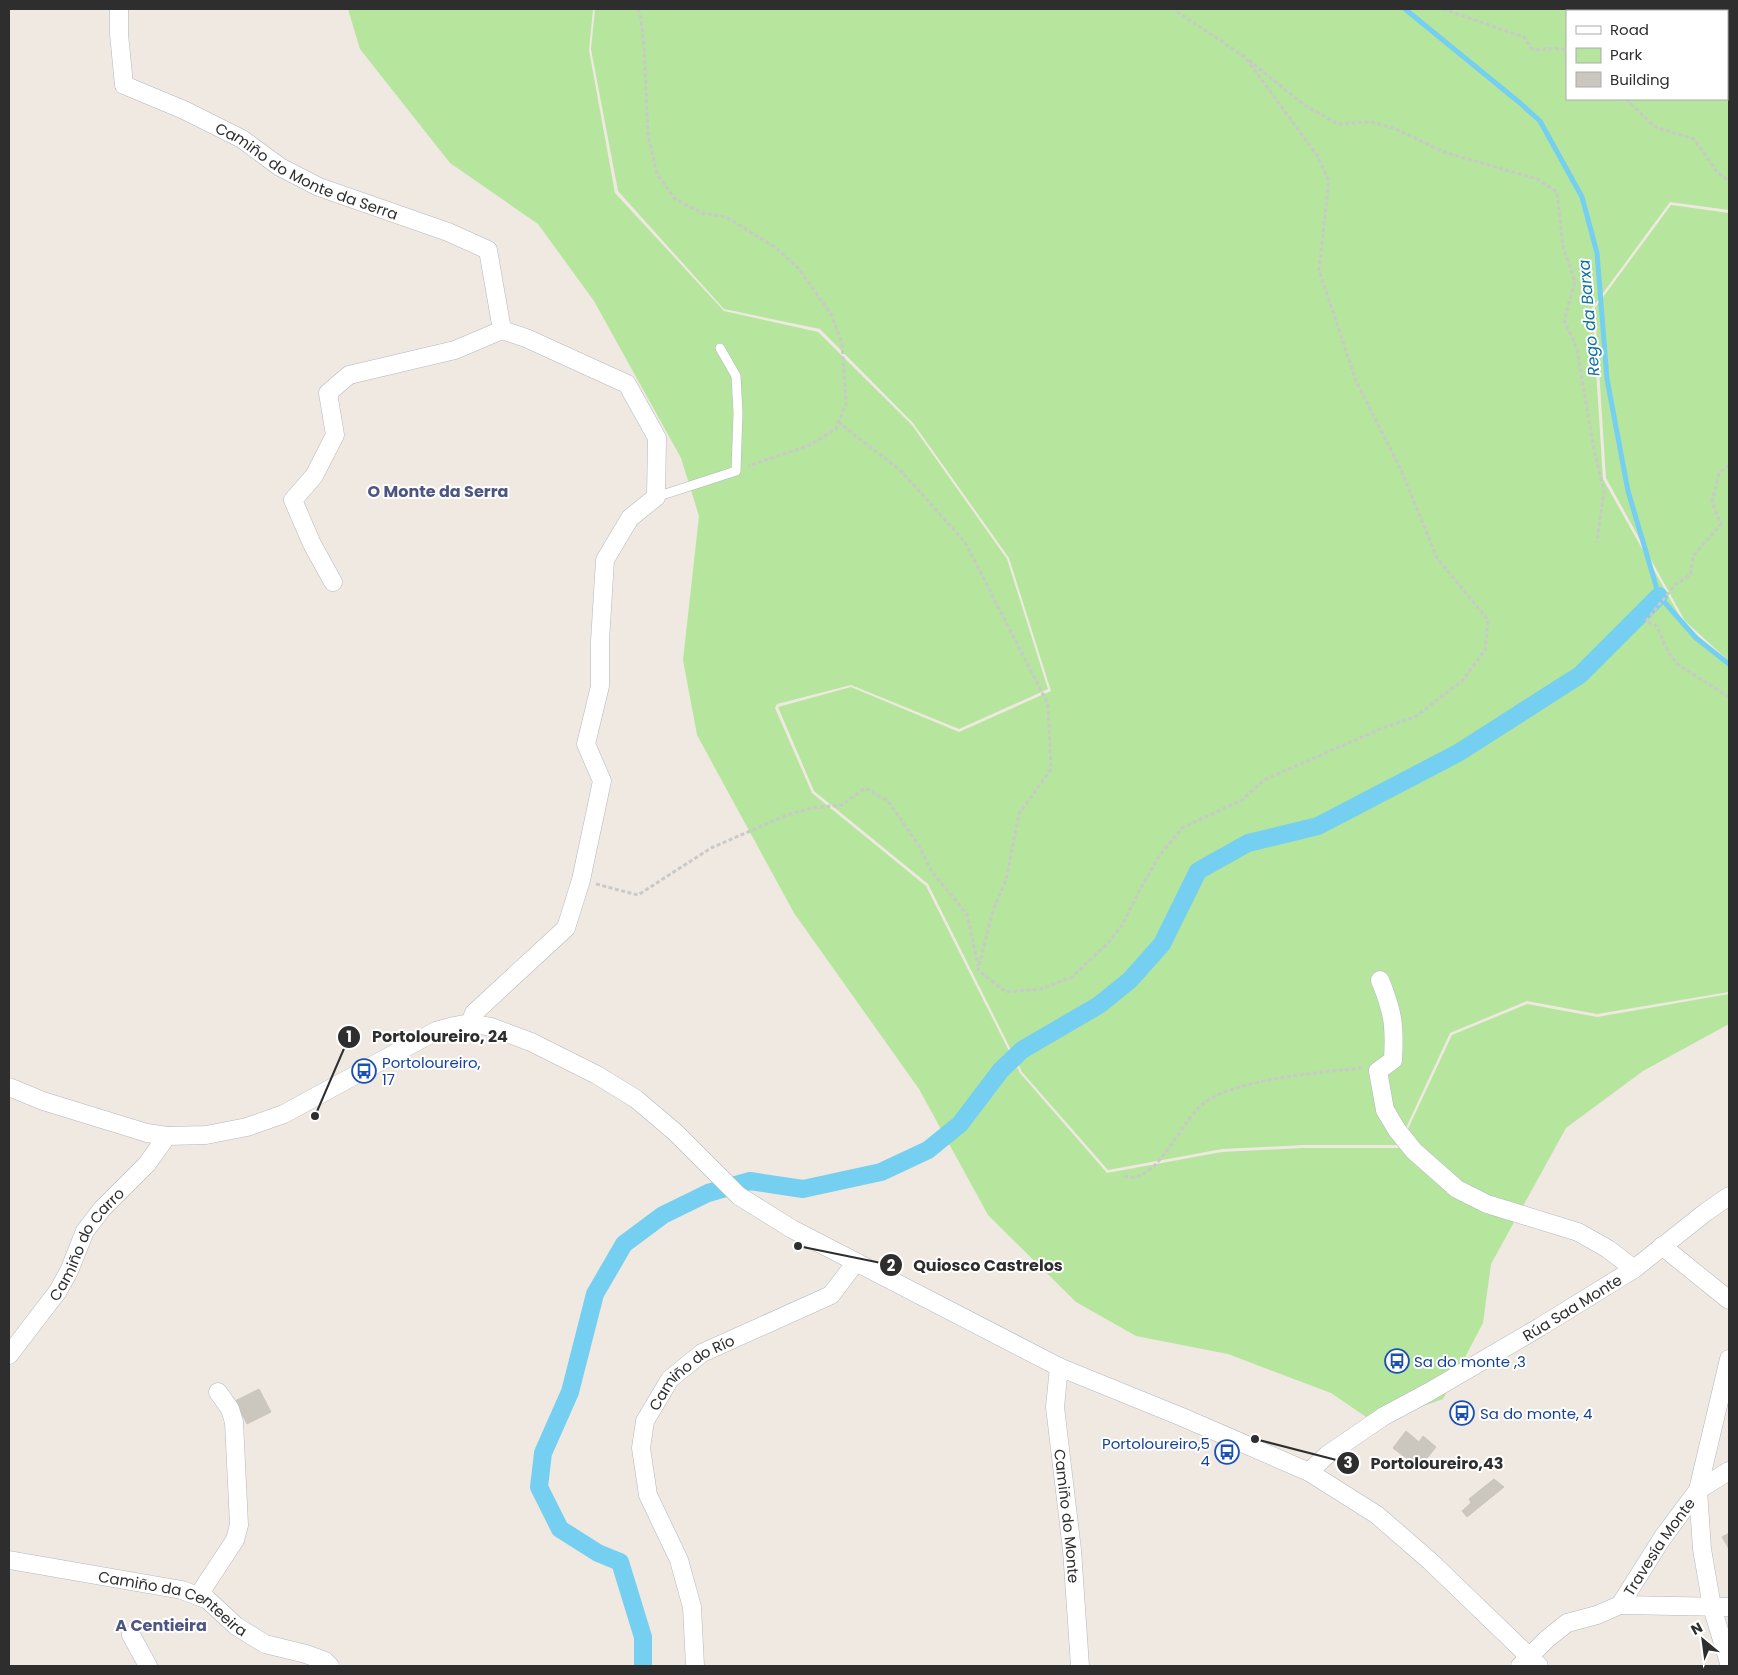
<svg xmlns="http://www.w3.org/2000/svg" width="1738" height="1675" font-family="Poppins,sans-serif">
<rect width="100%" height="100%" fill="#efe9e1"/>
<g fill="#b6e59e" fill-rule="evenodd">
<path d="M 348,9 L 593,9 L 589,50 L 615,193 L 724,311 L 818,332 L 912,425 L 1007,559 L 1048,689 L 959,729 L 851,685 L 777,704 L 775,708 L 812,793 L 926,886 L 1020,1073 L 1107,1173 L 1222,1152 L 1303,1148 L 1398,1148 L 1400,1146 L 1452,1035 L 1527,1004 L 1597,1017 L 1729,994 L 1729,1024 L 1643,1071 L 1566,1128 L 1491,1264 L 1483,1323 L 1443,1399 L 1375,1423 L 1331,1393 L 1228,1354 L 1136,1336 L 1076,1302 L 988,1215 L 919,1089 L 794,913 L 697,735 L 683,660 L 699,516 L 681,458 L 594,301 L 538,224 L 450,163 L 360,49 Z"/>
<path d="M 595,9 L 1729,9 L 1729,210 L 1670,202 L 1592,308 L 1603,479 L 1683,622 L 1729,665 L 1729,992 L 1597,1014 L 1527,1001 L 1450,1033 L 1398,1145 L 1303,1145 L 1222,1149 L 1108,1170 L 1022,1072 L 928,884 L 814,791 L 778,707 L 851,687 L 959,732 L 1051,691 L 1009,558 L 913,423 L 820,329 L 724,309 L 618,191 L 591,49 ZM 1567,11 L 1727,11 L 1727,99 L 1567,99 Z"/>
<path d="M 1671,205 L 1729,213 L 1729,661 L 1685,621 L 1606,478 L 1595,308 Z"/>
</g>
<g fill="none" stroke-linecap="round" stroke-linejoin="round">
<path stroke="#75cff0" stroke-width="5" d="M 1405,9 L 1520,103 L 1540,121 L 1582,197 L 1597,253 L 1607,379 L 1628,491 L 1659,596 L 1696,638 L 1729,664"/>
<path stroke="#75cff0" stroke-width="18" d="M 643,1666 L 643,1637 L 620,1562 L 598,1553 L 560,1529 L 539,1487 L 543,1453 L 570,1392 L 595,1294 L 624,1244 L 663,1215 L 708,1193 L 750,1181 L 803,1189 L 881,1172 L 928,1150 L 960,1124 L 1001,1070 L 1022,1050 L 1099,1005 L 1130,980 L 1162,944 L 1198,871 L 1248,843 L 1318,826 L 1458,753 L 1580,675 L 1659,596"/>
</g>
<g fill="#cbc7bf" stroke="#cbc5ba">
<path d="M 259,1389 L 271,1412 L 247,1424 L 235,1401 Z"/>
<path d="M 1406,1431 L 1419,1442 L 1423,1436 L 1436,1447 L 1419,1468 L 1393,1448 Z"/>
<path d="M 1494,1479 L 1504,1487 L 1467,1517 L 1462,1511 L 1471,1503 L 1469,1499 Z"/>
<path d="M 1729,1533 L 1729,1549 L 1722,1537 Z"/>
</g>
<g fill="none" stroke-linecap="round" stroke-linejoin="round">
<g stroke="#b4b7c1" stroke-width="10">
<path id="lane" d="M 656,497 L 736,471 L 738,413 L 736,376 L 720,348"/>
</g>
<g stroke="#b4b7c1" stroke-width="19">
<g id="street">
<path id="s1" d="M 119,9 L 119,34 L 124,85 L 184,110 L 242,139 L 280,167 L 319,187 L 448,232 L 488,250 L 502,330 L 526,338 L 627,384 L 657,438 L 656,497 L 630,518 L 605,560 L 600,641 L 600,686 L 586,744 L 602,781 L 581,880 L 566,928 L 474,1013 L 470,1023"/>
<path d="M 333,582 L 312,544 L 293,500 L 314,476 L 335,435 L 328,393 L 349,375 L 455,350 L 502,330"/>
<path d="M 1380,980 C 1393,1012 1395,1025 1393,1060 L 1378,1071 L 1385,1110 L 1397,1130 L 1414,1151 L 1457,1189 L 1487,1204 L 1578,1232 L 1608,1249 L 1634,1269"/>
<path d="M 9,1087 L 43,1101 L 147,1133 L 167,1136 L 206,1135 L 247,1127 L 284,1114 L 436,1031 L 454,1026 L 470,1023 L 491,1027 L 531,1042 L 597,1075 L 636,1099 L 675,1132 L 739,1196 L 792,1229 L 1059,1367 L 1182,1417 L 1309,1472 L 1377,1515 L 1430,1561 L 1539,1666"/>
<path d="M 1662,1246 L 1729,1300"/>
<path id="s2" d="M 9,1355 L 58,1291 L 69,1271 L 85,1231 L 102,1209 L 147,1164 L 167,1136"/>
<path id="s3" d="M 1059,1367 L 1055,1407 L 1072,1550 L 1080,1666"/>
<path d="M 1729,1471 L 1698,1490 L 1702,1549 L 1712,1607 L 1729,1663"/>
<path id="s4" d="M 1309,1472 L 1327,1455 L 1384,1416 L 1429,1392 L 1540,1327 L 1634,1269 L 1706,1212 L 1729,1196"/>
<path id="s5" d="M 9,1560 L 182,1590 L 208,1600 L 236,1626 L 265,1644 L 306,1654 L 325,1661 L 330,1666"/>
<path d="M 198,1596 L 235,1540 L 239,1525 L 234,1422 L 230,1409 L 218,1392"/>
<path d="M 1620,1605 L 1729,1607"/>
<path d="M 131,1635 L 148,1666"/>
<path id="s6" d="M 695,1666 L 692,1607 L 679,1560 L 648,1495 L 641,1448 L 645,1421 L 670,1379 L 702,1353 L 831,1295 L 856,1262"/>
<path id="s7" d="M 1520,1666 L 1547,1639 L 1567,1623 L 1597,1615 L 1620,1605 L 1663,1537 L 1698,1490 L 1729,1359"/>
</g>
</g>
<g stroke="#c9c9c9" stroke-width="3" stroke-dasharray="4 2.5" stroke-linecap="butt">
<path d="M 638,9 L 641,18 L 644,47 L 648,135 L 657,174 L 675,199 L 702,213 L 726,217 L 775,247 L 798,268 L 831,314 L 842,344 L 846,404 L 836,429 L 810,445 L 748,466"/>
<path d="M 1443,9 L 1524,37 L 1533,50 L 1561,48 L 1567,51"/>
<path d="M 1249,60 L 1304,105 L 1338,124 L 1372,122 L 1396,129 L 1444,152 L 1537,179 L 1557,192 L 1563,246 L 1575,282 L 1564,320 L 1577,349 L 1594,450 L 1604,491 L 1597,542"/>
<path d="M 1626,99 L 1655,127 L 1694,139 L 1717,172 L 1729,181"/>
<path d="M 838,422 L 900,470 L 965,542 L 1048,704 L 1051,769 L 1019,814 L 1006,880 L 993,910 L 978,970 L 1006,992 L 1041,989 L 1072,977 L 1108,943 L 1123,924 L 1137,895 L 1159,856 L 1182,828 L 1242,800 L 1264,780 L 1385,727 L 1415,717 L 1463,680 L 1485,650 L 1488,620 L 1437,558 L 1402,472 L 1356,381 L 1319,270 L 1329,181 L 1318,157 L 1245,57 L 1173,9"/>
<path d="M 1729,465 L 1719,473 L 1712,502 L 1721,524 L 1693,556 L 1691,574 L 1675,585 L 1646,621 L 1657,626 L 1668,652 L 1677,664 L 1729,697"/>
<path d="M 596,884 L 638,895 L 711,848 L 787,815 L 811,808 L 842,805 L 865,788 L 888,801 L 919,846 L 932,872 L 967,914 L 978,966"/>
<path d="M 1124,1176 C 1127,1177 1132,1178 1135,1177 C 1163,1171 1181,1121 1204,1103 C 1235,1079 1322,1072 1362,1068"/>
</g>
<use href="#lane" stroke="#fff" stroke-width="9"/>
<use href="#street" stroke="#fff" stroke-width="18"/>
</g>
<defs>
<g id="bus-ring" transform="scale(1.25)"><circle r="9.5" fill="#fff" stroke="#1a4fb4" stroke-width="1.5"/><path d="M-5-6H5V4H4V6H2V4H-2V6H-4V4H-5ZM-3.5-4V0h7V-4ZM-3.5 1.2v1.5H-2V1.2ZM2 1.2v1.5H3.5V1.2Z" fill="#1a4fb4"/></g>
</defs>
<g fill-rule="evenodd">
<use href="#bus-ring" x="364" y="1071"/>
<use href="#bus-ring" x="1397" y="1361"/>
<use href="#bus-ring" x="1462" y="1413"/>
<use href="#bus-ring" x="1227" y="1452"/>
</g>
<g text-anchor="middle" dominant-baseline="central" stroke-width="4" stroke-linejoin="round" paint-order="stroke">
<g font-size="15" fill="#2e2e2e" stroke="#fff">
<text stroke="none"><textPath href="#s1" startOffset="279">Camiño do Monte da Serra</textPath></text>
<text stroke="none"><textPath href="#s2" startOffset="136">Camiño do Carro</textPath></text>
<text stroke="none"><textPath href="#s4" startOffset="311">Rúa Saa Monte</textPath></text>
<text stroke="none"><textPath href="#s6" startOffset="324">Camiño do Río</textPath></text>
<text stroke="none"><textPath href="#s3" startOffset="150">Camiño do Monte</textPath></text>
<text stroke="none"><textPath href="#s7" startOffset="190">Travesía Monte</textPath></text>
<text stroke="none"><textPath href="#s5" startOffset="172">Camiño da Centeeira</textPath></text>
</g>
<g font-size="15" fill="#164399" stroke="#fff" text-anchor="start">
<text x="382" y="1062">Portoloureiro,<tspan x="382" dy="17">17</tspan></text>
<text x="1414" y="1361">Sa do monte ,3</text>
<text x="1480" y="1413">Sa do monte, 4</text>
<text x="1210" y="1443" text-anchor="end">Portoloureiro,5<tspan x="1210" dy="17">4</tspan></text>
</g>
<g font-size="16" font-style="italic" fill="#0d6fa3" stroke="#fff">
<text transform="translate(1589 318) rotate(-95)">Rego da Barxa</text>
</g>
<g font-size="16" font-weight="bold" fill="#4d5680" stroke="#fff">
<text x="438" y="491">O Monte da Serra</text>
<text x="161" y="1625">A Centieira</text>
</g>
</g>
<path fill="none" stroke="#2e2e2e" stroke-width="2" d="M315 1116L349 1037M798 1246L891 1265M1255 1439L1348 1463"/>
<g fill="#2e2e2e" stroke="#fff" stroke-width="2">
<circle cx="315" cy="1116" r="5"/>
<circle cx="798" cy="1246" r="5"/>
<circle cx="1255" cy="1439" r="5"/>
<circle cx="349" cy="1037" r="12"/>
<circle cx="891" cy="1265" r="12"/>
<circle cx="1348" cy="1463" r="12"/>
</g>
<g font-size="15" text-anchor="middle" font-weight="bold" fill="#fff">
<text x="349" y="1042">1</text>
<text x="891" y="1271">2</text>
<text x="1348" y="1468">3</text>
</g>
<g font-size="16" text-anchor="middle" font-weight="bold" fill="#2e2e2e" stroke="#fff" stroke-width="4" stroke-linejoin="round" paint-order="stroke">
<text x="440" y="1042">Portoloureiro, 24</text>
<text x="988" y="1271">Quiosco Castrelos</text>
<text x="1437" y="1469">Portoloureiro,43</text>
</g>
<rect width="1738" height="1675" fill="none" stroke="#2e2e2e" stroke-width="20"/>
<rect x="1566" y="10" width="162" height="90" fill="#ffffff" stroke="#ababab"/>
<rect x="1576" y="26" width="25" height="8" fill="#ffffff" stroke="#ababab"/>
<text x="1610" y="35" font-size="15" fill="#2e2e2e">Road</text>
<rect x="1576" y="48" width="25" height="15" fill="#b6e59e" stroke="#ababab"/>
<text x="1610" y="60" font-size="15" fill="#2e2e2e">Park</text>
<rect x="1576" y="72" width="25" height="15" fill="#cbc7bf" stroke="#ababab"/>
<text x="1610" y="85" font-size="15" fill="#2e2e2e">Building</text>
<g transform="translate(1703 1640) rotate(331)" stroke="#ffffff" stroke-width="4" paint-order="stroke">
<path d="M0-4L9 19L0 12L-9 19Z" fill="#2e2e2e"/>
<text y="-8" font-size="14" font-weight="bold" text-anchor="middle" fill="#2e2e2e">N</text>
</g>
</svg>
